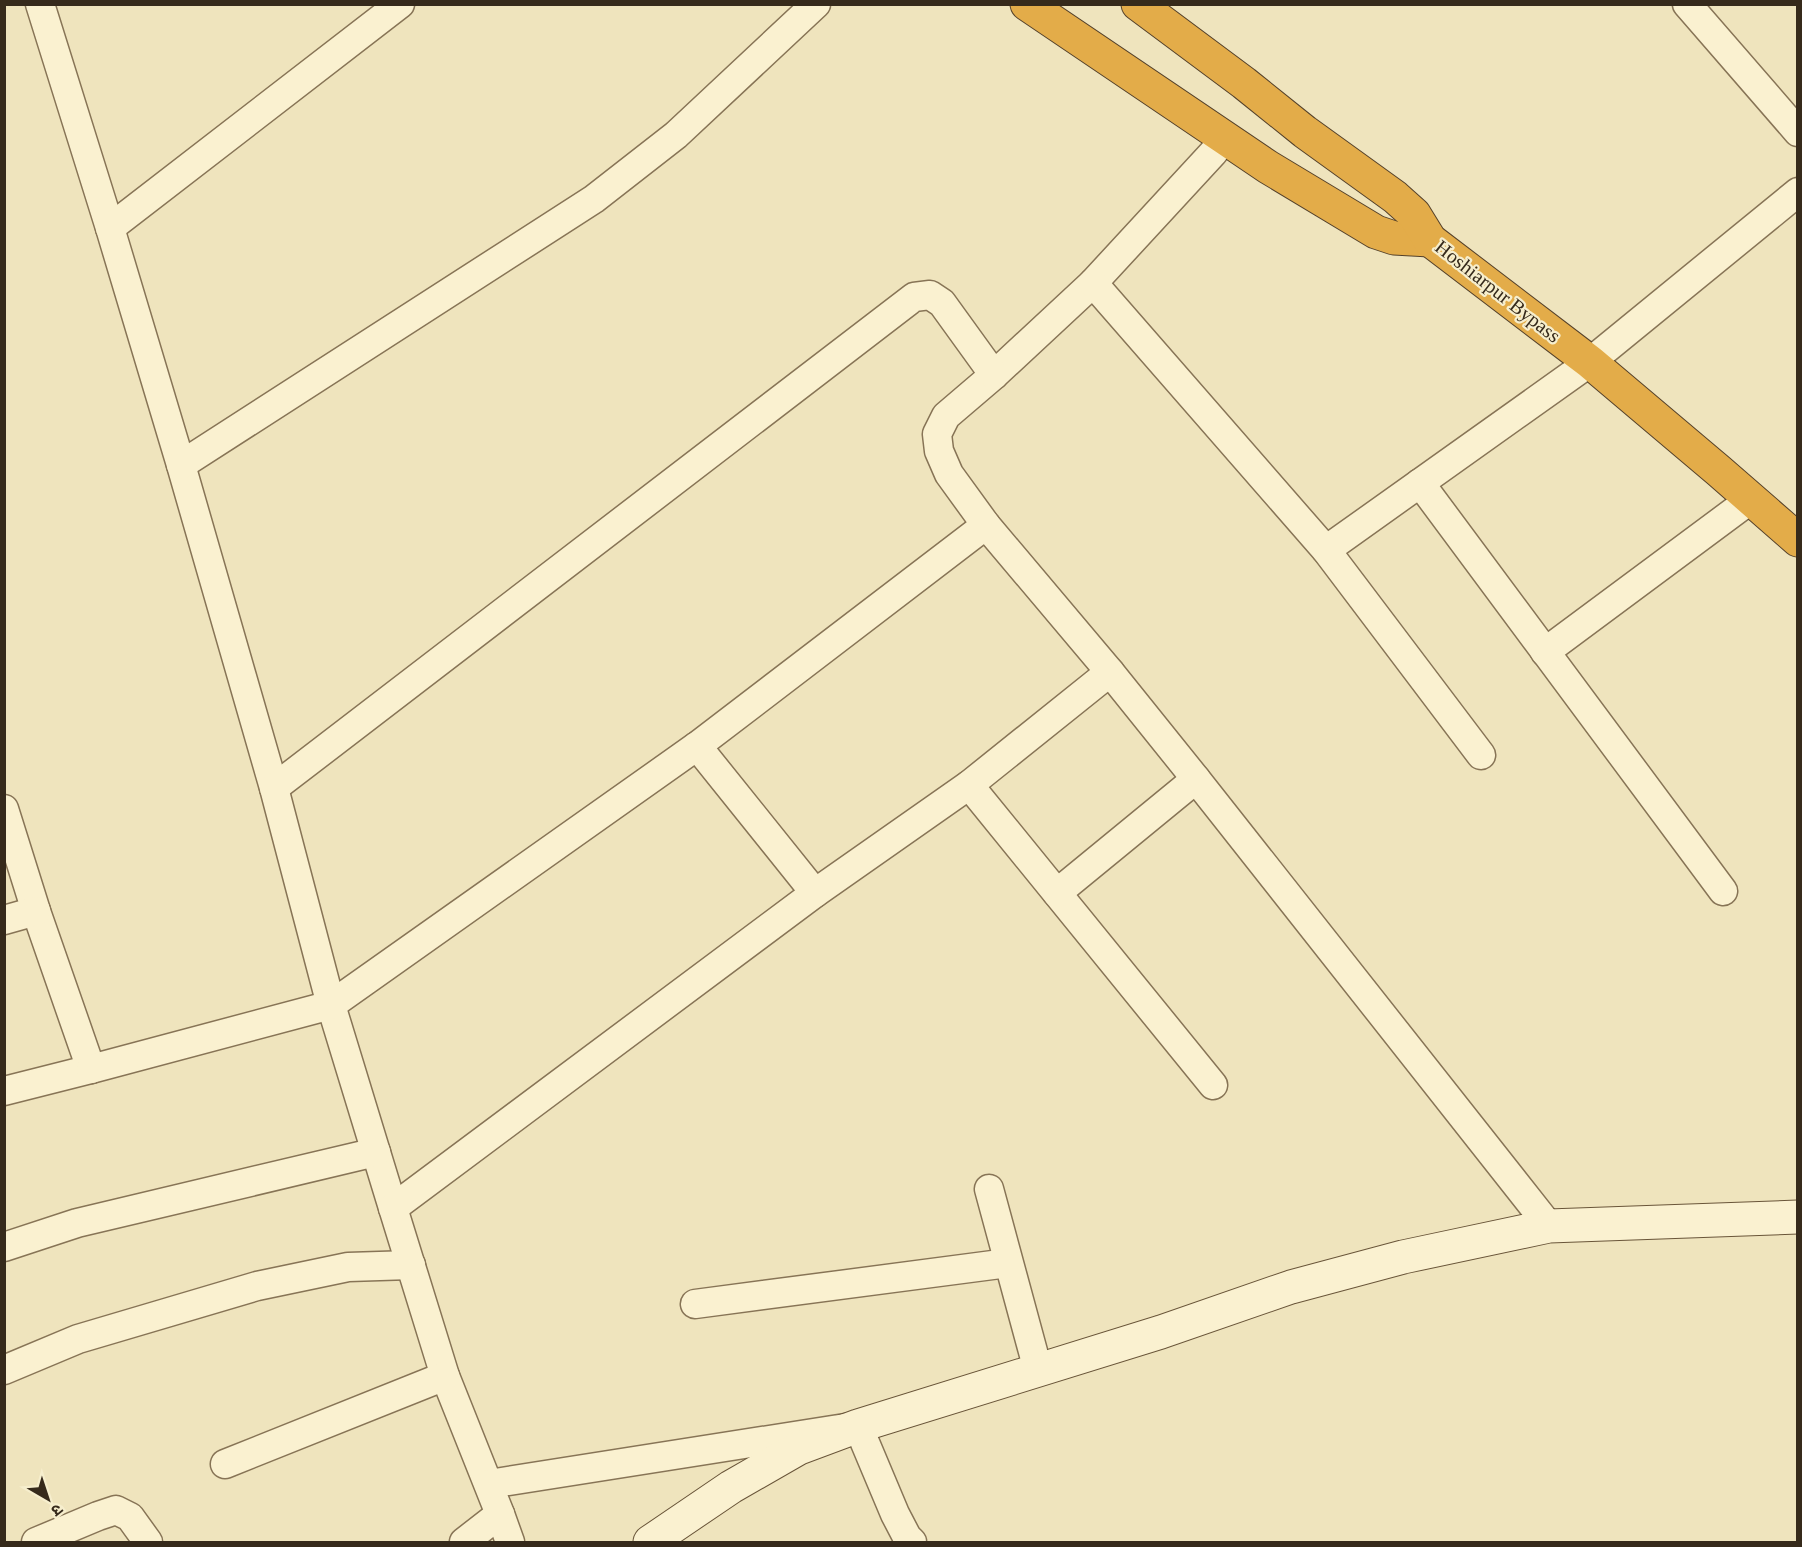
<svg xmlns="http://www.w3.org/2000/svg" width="1802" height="1547" font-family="'Times New Roman','Noto Sans Devanagari',serif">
<rect width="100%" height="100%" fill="#efe4bd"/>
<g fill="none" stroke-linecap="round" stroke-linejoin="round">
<g stroke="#877456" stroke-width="31">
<g id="street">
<path d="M 40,4 L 110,228 L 181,465 L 274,788 L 331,1005 L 393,1208 L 445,1376 L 500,1514 L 510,1542"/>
<path d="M 1687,4 L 1798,132"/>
<path d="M 1225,137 L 1213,153 L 1093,283 L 994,375 L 946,416 L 937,434 L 939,451 L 949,474 L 986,525 L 1110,672 L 1196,779 L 1549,1226"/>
<path d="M 110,228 L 400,4"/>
<path d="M 1093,283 L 1326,550 L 1481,755"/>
<path d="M 181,465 L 594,199 L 676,135 L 816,4"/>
<path d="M 1420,483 L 1723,891"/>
<path d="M 1326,550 L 1590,362 L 1798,192"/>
<path d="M 1545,652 L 1751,499"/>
<path d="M 697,746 L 815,893"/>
<path d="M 969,785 L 1213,1085"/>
<path d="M 274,788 L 914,297 L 930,295 L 942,303 L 994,375"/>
<path d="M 4,809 L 36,911 L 91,1069 L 4,1091"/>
<path d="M 1057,893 L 1196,779"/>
<path d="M 4,920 L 36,911"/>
<path d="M 91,1069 L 331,1005 L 697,746 L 986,525"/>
<path d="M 989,1189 L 1038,1370"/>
<path d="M 393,1208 L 815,893 L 969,785 L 1110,672"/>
<path d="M 4,1247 L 77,1223 L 376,1152"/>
<path d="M 695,1304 L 1008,1263"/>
<path d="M 4,1370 L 78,1339 L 257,1286 L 348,1267 L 411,1265"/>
<path d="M 225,1464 L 445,1376"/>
<path d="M 489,1484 L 858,1426 L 895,1514 L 907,1537 L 912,1542"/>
<path d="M 36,1542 L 98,1516 L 116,1510 L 130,1517 L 148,1542"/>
<path d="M 464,1542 L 500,1514"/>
</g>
</g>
<g stroke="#695539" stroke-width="35">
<path id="secondary" d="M 650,1542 L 731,1487 L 799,1448 L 858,1426 L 1161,1332 L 1291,1287 L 1403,1257 L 1549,1226 L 1798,1217"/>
</g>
<g stroke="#54412b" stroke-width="35">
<g id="highway">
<path d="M 1027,4 L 1268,167 L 1376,232 L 1394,238 L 1430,240"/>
<path d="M 1138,4 L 1244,83 L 1305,132 L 1395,197 L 1414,214 L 1430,240 L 1590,362 L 1719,471 L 1798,540"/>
</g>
</g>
<use href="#street" stroke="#faf1d0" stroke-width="28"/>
<use href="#secondary" stroke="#faf1d0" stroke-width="33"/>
<use href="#highway" stroke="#e3ac49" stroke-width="33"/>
</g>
<g text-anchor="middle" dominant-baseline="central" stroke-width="4.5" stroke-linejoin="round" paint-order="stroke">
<g font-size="20" fill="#362a1b" stroke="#f6eecd">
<text transform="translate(1498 291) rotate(38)">Hoshiarpur Bypass</text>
</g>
</g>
<rect width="1802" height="1547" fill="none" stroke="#362a1b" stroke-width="12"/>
<g transform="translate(48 1499) rotate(141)" stroke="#f6eecd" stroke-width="4.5" paint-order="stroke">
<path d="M0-4.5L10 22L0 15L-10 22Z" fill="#362a1b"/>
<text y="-9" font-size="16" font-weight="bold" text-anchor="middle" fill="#362a1b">उ</text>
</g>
</svg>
